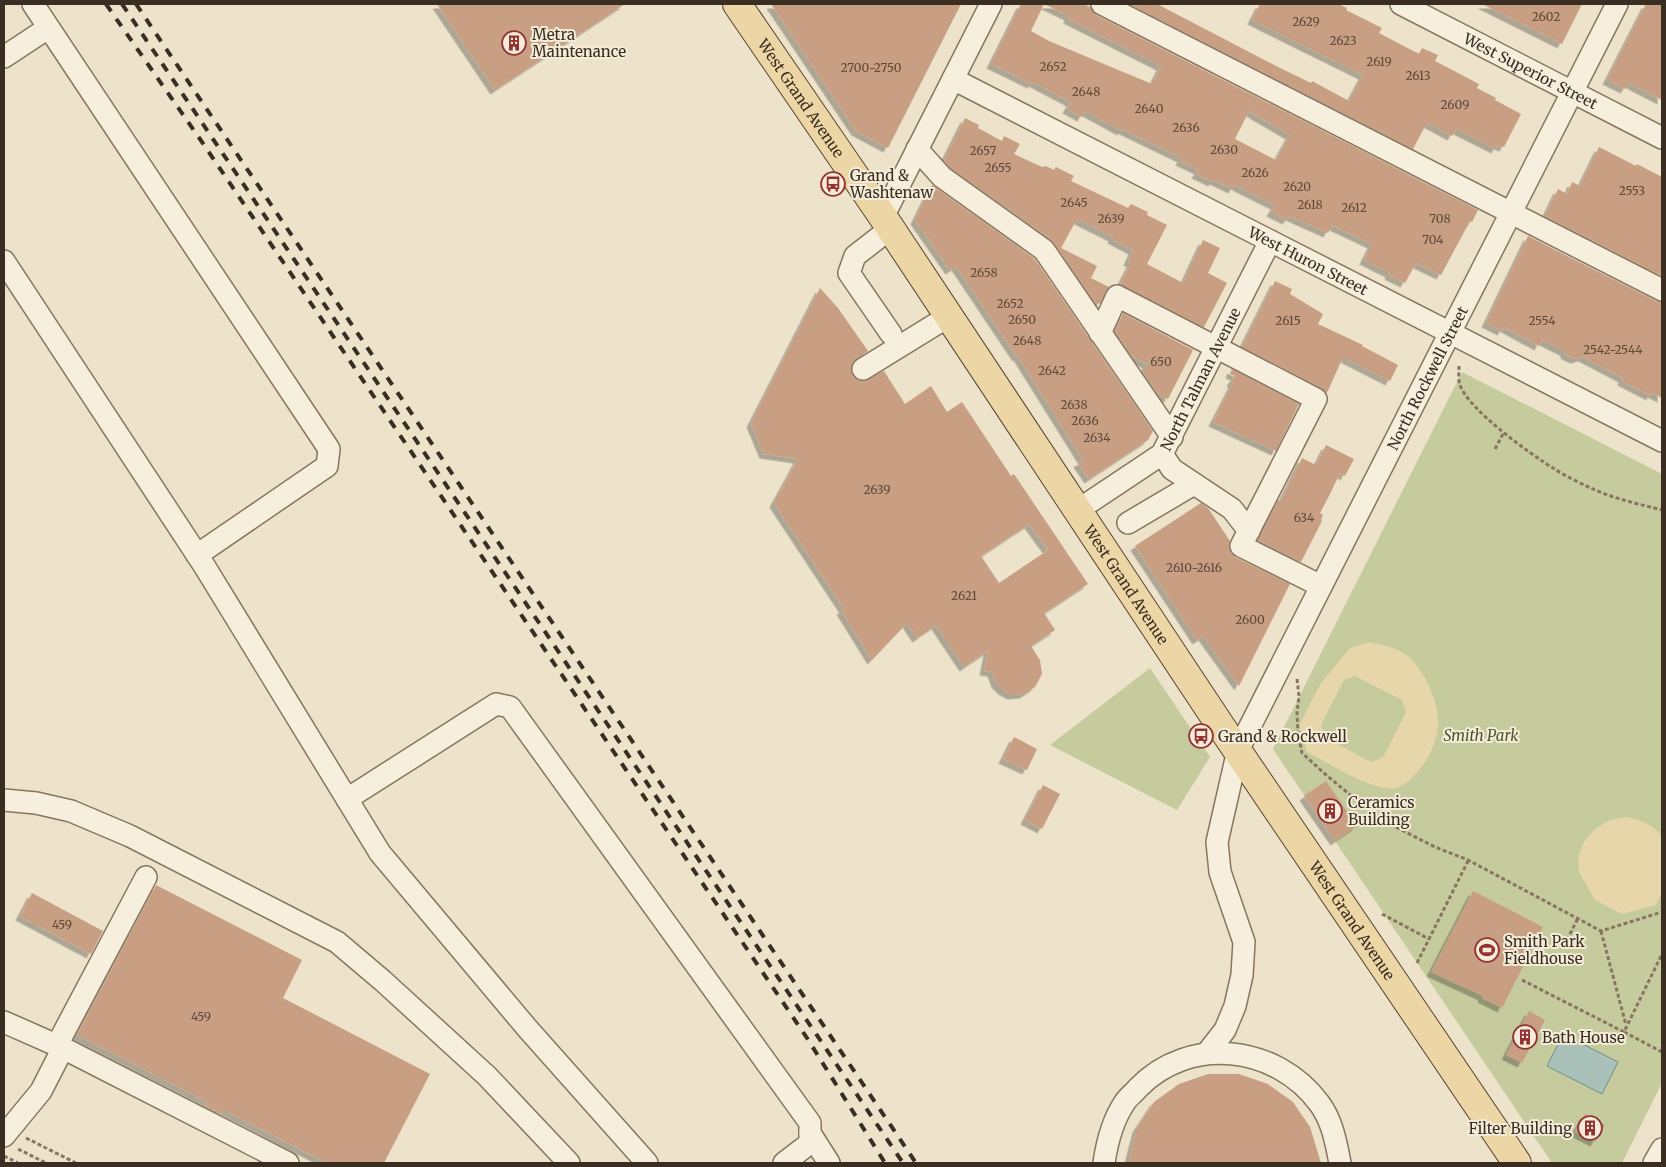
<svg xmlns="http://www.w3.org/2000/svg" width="1666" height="1167" font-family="Merriweather,serif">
<defs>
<filter id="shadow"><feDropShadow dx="-4.5" dy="4.5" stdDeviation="0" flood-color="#0004"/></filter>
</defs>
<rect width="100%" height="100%" fill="#ede2ca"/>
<g fill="#c6cb9e">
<path d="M 1462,372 L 1662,474 L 1662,1083 L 1622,1163 L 1552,1163 L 1273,749 Z"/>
<path d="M 1150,668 L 1210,757 L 1177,810 L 1050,745 Z"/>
</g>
<g fill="#e6d6a9" fill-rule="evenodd">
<path d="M 1369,642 C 1383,645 1401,648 1411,659 C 1425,674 1438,700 1438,721 C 1439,738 1429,758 1419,770 C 1413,777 1405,786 1395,788 C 1373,792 1327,762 1307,752 L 1299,726 L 1321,683 L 1350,648 ZM 1355,676 L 1402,700 L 1406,712 L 1383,757 L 1371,762 L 1326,738 L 1321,725 L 1344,680 Z"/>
<path d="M 1626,817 C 1640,820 1654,824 1662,837 L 1662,892 L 1656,905 L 1622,914 L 1595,900 L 1579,872 L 1578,857 L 1584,842 L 1595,829 L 1610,820 Z"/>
</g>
<path fill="#aac1ba" stroke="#719088" d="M 1563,1034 L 1618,1062 L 1602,1094 L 1547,1066 Z"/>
<g fill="#c89f82" fill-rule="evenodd" filter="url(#shadow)">
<path d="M 437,4 L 625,4 L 495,90 Z"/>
<path d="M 771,4 L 961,4 L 888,148 L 856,131 Z"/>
<path d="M 1021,4 L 1083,4 L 1090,7 L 1096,15 L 1478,210 L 1472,222 L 1470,221 L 1441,275 L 1416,263 L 1405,283 L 1389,275 L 1390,273 L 1364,260 L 1372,244 L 1332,225 L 1328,233 L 1290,216 L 1287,220 L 1271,212 L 1275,205 L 1235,185 L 1233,189 L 1214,180 L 1213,182 L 1196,174 L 1199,170 L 1180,161 L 1182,158 L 1122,129 L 1122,131 L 1085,111 L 1082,117 L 1067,109 L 1071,102 L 1033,82 L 1032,84 L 991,64 ZM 1044,4 L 1069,16 L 1068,19 L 1161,66 L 1152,84 L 1049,41 L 1031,31 ZM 1249,111 L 1290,135 L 1276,160 L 1235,139 Z"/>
<path d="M 1129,4 L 1157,4 L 1280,68 L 1311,83 L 1312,81 L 1349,101 L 1363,75 L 1252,20 L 1260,4 L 1338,4 L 1347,8 L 1346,10 L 1382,28 L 1379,33 L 1419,54 L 1422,48 L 1438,55 L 1435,61 L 1479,84 L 1477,88 L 1496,98 L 1495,100 L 1521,114 L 1504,147 L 1498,145 L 1496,149 L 1456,129 L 1452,136 L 1428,123 L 1427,126 L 1425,126 L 1413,149 Z"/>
<path d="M 1482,4 L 1582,4 L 1562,44 Z"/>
<path d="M 1646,4 L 1662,4 L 1662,100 L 1629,83 L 1625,89 L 1607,80 Z"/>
<path d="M 965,118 L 979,125 L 978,128 L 1002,141 L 1004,136 L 1020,144 L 1014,154 L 1042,167 L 1046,166 L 1054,170 L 1056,167 L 1074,176 L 1071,181 L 1128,208 L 1131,204 L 1148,212 L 1147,215 L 1167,225 L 1147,264 L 1183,283 L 1203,240 L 1220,248 L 1208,273 L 1227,283 L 1204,327 L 1120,284 L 1131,263 L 1128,261 L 1133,250 L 1112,239 L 1113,237 L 1077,219 L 1061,248 L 1097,266 L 1091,278 L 1109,287 L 1100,304 L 1094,301 L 1052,240 L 950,168 L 944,160 Z"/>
<path d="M 1599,147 L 1636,166 L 1637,164 L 1662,177 L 1662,276 L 1545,216 L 1558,189 L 1567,194 L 1572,182 L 1580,186 Z"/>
<path d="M 932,185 L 1035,259 L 1153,431 L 1148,440 L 1089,479 L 1078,463 L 1083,460 L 1018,356 L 1017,357 L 956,266 L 950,270 L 915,220 Z"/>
<path d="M 1528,236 L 1656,301 L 1662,302 L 1662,398 L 1652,393 L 1651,396 L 1622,381 L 1623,378 L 1583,357 L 1575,359 L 1566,355 L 1564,351 L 1542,340 L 1539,346 L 1504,327 L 1502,331 L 1486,323 Z"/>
<path d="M 1275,281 L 1292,289 L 1290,294 L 1323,314 L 1318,324 L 1363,345 L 1362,346 L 1398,365 L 1390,381 L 1343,357 L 1327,393 L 1322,388 L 1242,347 Z"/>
<path d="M 820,288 L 838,308 L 868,351 L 852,363 L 851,369 L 853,376 L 858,380 L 864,381 L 884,371 L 905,404 L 931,386 L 947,412 L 962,402 L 1011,476 L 1014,474 L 1088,584 L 1044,613 L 1055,630 L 1031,646 L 1040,660 L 1042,674 L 1035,687 L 1024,694 L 1012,695 L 1003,690 L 996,683 L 992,672 L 984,671 L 988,651 L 964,667 L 936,625 L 917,638 L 907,623 L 872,660 L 841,610 L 844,609 L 774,503 L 798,459 L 764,454 L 751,423 ZM 1029,524 L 1048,550 L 999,583 L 981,556 Z"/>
<path d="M 1123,313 L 1193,350 L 1168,399 L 1157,393 L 1143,372 L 1147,364 L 1131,355 L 1115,331 Z"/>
<path d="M 1232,369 L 1299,404 L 1276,451 L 1213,422 L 1233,383 L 1231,382 L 1235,376 L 1230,374 Z"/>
<path d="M 1326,445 L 1354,459 L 1345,476 L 1340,473 L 1330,494 L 1320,513 L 1323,515 L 1321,520 L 1322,521 L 1301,562 L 1258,540 L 1278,500 L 1281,501 L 1302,458 L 1316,465 Z"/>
<path d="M 1201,503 L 1208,508 L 1230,541 L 1229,547 L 1231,553 L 1235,557 L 1290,584 L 1239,686 L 1203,636 L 1197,640 L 1135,546 Z"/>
<path d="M 1014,737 L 1037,749 L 1027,770 L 1003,759 Z"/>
<path d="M 1326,781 L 1357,826 L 1335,841 L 1304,796 Z"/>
<path d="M 1043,785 L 1060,794 L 1042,829 L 1025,820 Z"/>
<path d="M 156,885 L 302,960 L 283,998 L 430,1074 L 384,1163 L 327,1163 L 224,1110 L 222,1114 L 204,1105 L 206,1101 L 77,1035 Z"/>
<path d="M 1473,891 L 1543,927 L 1502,1008 L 1482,998 L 1483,996 L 1431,972 Z"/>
<path d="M 32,893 L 103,931 L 91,954 L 20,916 Z"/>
<path d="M 1529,1011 L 1545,1020 L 1522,1063 L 1506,1055 Z"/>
<path d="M 1208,1074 L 1239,1074 L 1268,1084 L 1293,1102 L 1310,1127 L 1321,1163 L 1128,1163 L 1137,1128 L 1154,1102 L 1179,1084 Z"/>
<path d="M 1585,1114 L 1605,1125 L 1595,1142 L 1575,1132 Z"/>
</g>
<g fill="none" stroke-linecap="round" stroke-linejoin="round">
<g stroke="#88755f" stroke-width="24">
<g id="minor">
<path d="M 33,4 L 329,449 L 327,466 L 197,555"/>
<path d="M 1102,4 L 1662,290"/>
<path id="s1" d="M 1401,4 L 1662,138"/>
<path d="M 4,57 L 48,28"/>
<path id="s2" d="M 953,79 L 1662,441"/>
<path d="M 917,149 L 942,177 L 1044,250 L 1172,437"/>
<path d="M 883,217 L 991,4"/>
<path d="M 891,228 L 855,256 L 849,273 L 891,334"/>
<path d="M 4,261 L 205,567 L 380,853 L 527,1028 L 647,1163"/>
<path d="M 1100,333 L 1117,296 L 1316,399 L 1241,546 L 1321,586"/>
<path d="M 863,369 L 949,316"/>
<path d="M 1162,454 L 1172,469 L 1232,509 L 1249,531"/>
<path id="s3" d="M 1078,510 L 1162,454 L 1270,241"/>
<path d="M 1128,523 L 1194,484"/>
<path d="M 347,799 L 496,704 L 510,707 L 810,1123 L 810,1143 L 784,1163"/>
<path d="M 4,800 L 36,803 L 71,811 L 130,836 L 337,942 L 383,981 L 487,1076 L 569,1163"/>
<path d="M 4,1022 L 63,1048 L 288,1163"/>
<path d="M 57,1045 L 146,877"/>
<path id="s4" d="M 1207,1053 L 1225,1030 L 1235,1006 L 1242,975 L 1244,942 L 1220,872 L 1217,842 L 1238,750 L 1617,4"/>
<path d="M 810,1133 L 829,1163"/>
<path d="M 4,1136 L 41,1091 L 63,1048"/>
<path d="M 1104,1163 C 1107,1142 1112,1121 1125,1102 C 1128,1097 1134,1093 1138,1088 C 1189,1035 1276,1045 1319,1103 C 1332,1120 1336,1142 1340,1163"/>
<path d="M 1654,1163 L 1662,1149"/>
</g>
</g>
<g stroke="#574333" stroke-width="30">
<g id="major">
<path id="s5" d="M 737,4 L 883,217 L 1222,728 L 1517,1163"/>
</g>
</g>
<g stroke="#88755f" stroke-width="3" stroke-dasharray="4 2.5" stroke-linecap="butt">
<path d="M 1459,366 C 1459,372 1458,380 1460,385 C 1468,409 1530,454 1553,468 C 1565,476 1580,483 1593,489 C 1615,499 1639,504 1662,510"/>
<path d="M 1495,449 L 1504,432"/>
<path d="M 1297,679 L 1299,696 L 1297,713 L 1298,733 L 1302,753 L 1325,774 L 1378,818 L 1435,847 L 1468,860 L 1601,931 L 1662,912"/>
<path d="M 1382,914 L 1429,939"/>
<path d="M 1601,931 L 1626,1025"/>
<path d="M 1567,940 L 1578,918"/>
<path d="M 1417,963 L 1468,861"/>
<path d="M 1522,980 L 1624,1032 L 1662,954"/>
<path d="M 1624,1032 L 1662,1052"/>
<path d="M 26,1138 L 76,1163"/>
<path d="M 18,1149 L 46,1163"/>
<path d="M 4,1156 L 18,1163"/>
</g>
<use href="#minor" stroke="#f7efdd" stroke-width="21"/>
<use href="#major" stroke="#edd6a5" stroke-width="28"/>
<g stroke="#3a2d21" stroke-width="4" stroke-dasharray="9 9" stroke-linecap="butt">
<path d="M 106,4 L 202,142 L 807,1038 L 885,1163"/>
<path d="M 122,4 L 903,1163"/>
<path d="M 136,4 L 916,1163"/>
</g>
</g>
<defs>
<g id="building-ring" transform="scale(1.25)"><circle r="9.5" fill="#f4ecd9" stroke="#943233" stroke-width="1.5"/><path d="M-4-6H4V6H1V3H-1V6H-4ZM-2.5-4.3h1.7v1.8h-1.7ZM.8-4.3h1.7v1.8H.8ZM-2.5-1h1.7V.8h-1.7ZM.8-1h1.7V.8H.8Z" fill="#943233"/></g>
<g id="bus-ring" transform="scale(1.25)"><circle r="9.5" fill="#f4ecd9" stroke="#943233" stroke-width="1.5"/><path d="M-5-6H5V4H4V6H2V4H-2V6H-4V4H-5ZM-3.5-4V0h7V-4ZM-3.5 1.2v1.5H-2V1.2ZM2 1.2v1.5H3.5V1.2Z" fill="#943233"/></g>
<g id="stadium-ring" transform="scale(1.25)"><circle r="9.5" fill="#f4ecd9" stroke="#943233" stroke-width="1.5"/><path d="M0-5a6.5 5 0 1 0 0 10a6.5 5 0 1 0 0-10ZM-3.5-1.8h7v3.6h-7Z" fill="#943233"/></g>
</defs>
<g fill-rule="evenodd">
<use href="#building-ring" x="514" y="43"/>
<use href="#bus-ring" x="833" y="184"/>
<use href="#bus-ring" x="1201" y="736"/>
<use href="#building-ring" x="1330" y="811"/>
<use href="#stadium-ring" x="1487" y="950"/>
<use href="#building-ring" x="1525" y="1037"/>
<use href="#building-ring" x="1590" y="1128"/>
</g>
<g text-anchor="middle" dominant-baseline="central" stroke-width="4" stroke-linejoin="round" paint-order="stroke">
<g font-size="12" fill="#5e4a39">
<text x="1546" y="16">2602</text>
<text x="1306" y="21">2629</text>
<text x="1343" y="40">2623</text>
<text x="1379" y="61">2619</text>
<text x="1053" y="66">2652</text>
<text x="871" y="67">2700-2750</text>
<text x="1418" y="75">2613</text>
<text x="1086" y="91">2648</text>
<text x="1455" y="104">2609</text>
<text x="1149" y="108">2640</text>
<text x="1186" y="127">2636</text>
<text x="1224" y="149">2630</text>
<text x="983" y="150">2657</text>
<text x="998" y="167">2655</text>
<text x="1255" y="172">2626</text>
<text x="1297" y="186">2620</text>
<text x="1632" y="190">2553</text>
<text x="1074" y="202">2645</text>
<text x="1310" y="204">2618</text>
<text x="1354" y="207">2612</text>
<text x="1111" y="218">2639</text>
<text x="1440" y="218">708</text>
<text x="1433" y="239">704</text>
<text x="984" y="272">2658</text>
<text x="1010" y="303">2652</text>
<text x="1022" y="319">2650</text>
<text x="1288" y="320">2615</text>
<text x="1542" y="320">2554</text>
<text x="1027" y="340">2648</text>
<text x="1613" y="349">2542-2544</text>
<text x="1161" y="361">650</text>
<text x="1052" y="370">2642</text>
<text x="1074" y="404">2638</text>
<text x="1085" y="420">2636</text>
<text x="1097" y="437">2634</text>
<text x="877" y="489">2639</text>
<text x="1304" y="517">634</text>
<text x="1194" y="567">2610-2616</text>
<text x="964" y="595">2621</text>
<text x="1250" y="619">2600</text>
<text x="62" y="924">459</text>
<text x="201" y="1016">459</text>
</g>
<g font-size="15" fill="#3a2d21" stroke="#f4ecd9" text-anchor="start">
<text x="532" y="34">Metra<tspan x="532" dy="17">Maintenance</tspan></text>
<text x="850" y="175">Grand &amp;<tspan x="850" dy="17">Washtenaw</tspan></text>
<text x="1218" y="736">Grand &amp; Rockwell</text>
<text x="1348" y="802">Ceramics<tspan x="1348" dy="17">Building</tspan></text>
<text x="1504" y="941">Smith Park<tspan x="1504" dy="17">Fieldhouse</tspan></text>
<text x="1542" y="1037">Bath House</text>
<text x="1572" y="1128" text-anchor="end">Filter Building</text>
</g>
<g font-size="15" fill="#3a2d21" stroke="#f4ecd9">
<text stroke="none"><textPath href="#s1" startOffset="146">West Superior Street</textPath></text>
<text stroke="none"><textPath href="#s5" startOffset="114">West Grand Avenue</textPath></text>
<text stroke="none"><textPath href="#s2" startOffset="399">West Huron Street</textPath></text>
<text stroke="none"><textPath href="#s4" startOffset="736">North Rockwell Street</textPath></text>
<text stroke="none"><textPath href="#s3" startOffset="185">North Talman Avenue</textPath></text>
<text stroke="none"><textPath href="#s5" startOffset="699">West Grand Avenue</textPath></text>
<text stroke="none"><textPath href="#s5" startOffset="1104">West Grand Avenue</textPath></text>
</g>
<g font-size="15" font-style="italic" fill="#4a5529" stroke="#f4ecd9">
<text x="1481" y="735">Smith Park</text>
</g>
</g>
<rect width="1666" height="1167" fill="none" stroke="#3a2d21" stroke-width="10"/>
</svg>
